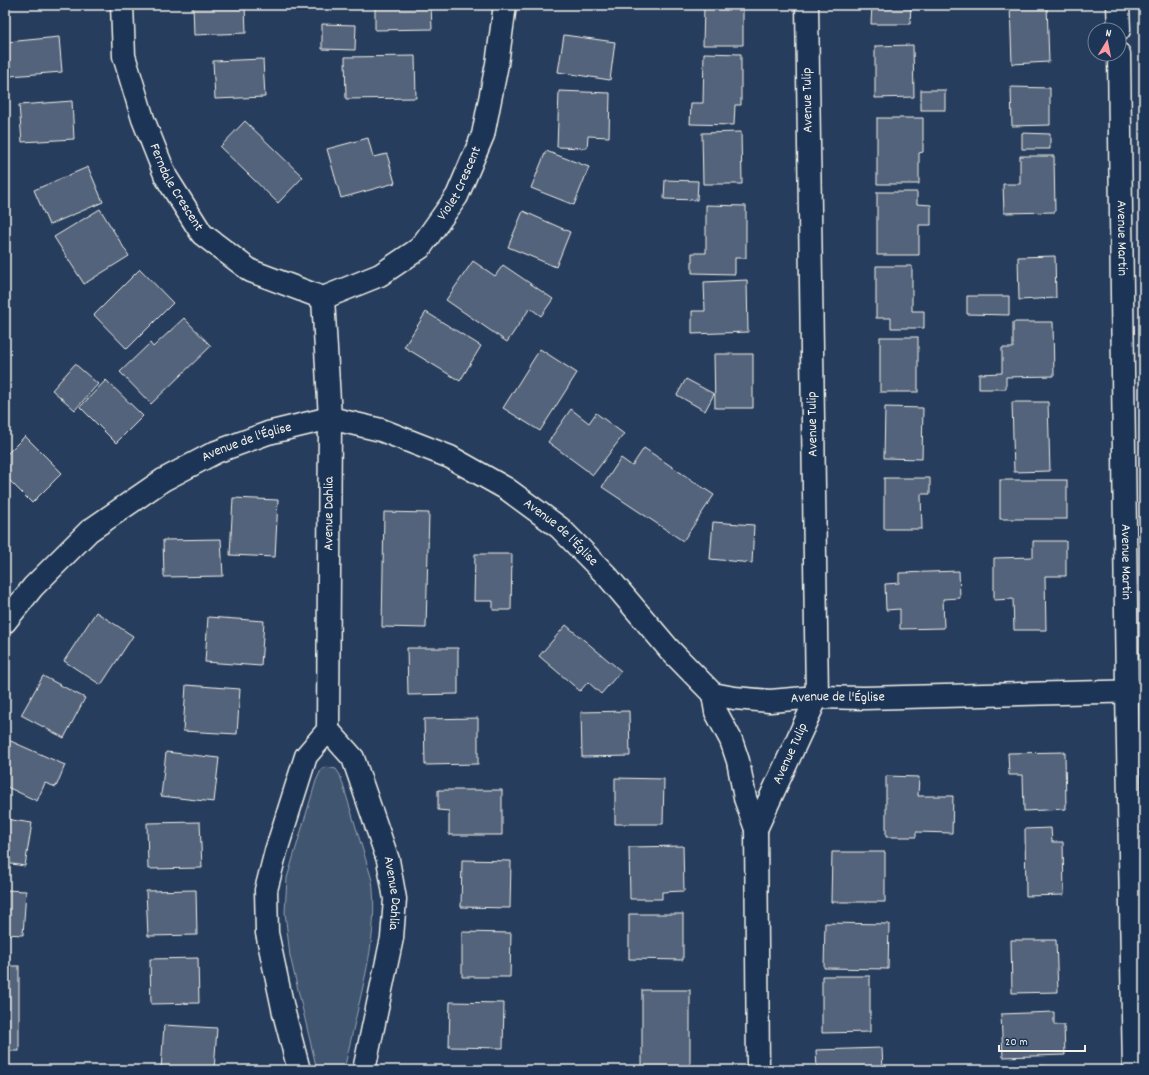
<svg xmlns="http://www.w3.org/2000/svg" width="1149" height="1075" font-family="Dekko,sans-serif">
<rect width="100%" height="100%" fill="#263d5d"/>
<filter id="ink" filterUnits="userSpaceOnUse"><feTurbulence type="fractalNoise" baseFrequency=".025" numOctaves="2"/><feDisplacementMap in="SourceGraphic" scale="8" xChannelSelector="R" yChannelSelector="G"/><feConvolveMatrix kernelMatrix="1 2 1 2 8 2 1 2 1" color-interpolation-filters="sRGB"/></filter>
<g filter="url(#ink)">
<path fill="#40546f" stroke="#9aa2ac" d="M 326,767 L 336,769 L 340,775 L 372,880 C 377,919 370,957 361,995 C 355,1020 350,1045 344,1070 L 317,1070 L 290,956 L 285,912 L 287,878 L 316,781 L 321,770 Z"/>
<g fill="#52647b" stroke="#f4f1e8">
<path d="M 5,5 L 53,5 L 5,7 Z"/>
<path d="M 193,5 L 245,5 L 246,33 L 194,35 Z"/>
<path d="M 375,5 L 431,5 L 432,29 L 375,30 Z"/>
<path d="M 704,5 L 743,5 L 743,45 L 703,45 Z"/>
<path d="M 872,5 L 911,5 L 910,24 L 871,24 Z"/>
<path d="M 1010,5 L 1047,5 L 1049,62 L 1012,64 Z"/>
<path d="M 322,24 L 356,25 L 355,50 L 322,49 Z"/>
<path d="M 564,35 L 615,42 L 610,80 L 558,72 Z"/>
<path d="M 59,37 L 62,72 L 10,76 L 7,42 Z"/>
<path d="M 913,45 L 914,97 L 875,98 L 875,46 Z"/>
<path d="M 704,53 L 741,54 L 741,105 L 735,105 L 734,125 L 690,124 L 691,103 L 703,103 Z"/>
<path d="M 415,56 L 416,98 L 346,99 L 345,57 Z"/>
<path d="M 263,59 L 265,97 L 215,99 L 213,61 Z"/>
<path d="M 1011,87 L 1050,88 L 1050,125 L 1012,126 Z"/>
<rect x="921" y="90" width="24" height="20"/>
<path d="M 559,91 L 610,93 L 609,137 L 588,136 L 587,148 L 557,147 Z"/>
<path d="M 72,101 L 74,139 L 22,142 L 19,105 Z"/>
<path d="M 877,118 L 923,118 L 923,152 L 919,153 L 919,184 L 877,184 Z"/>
<path d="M 245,121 L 303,177 L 278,203 L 220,147 Z"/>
<path d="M 741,132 L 742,184 L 703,184 L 702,133 Z"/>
<path d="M 1022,133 L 1050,134 L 1050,149 L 1022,149 Z"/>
<path d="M 368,138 L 373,157 L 387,154 L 395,183 L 341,198 L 327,149 Z"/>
<path d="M 546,151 L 589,167 L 574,205 L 531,188 Z"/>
<path d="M 1020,156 L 1054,156 L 1055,212 L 1004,213 L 1003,184 L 1020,184 Z"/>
<path d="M 88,167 L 103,202 L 49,225 L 34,190 Z"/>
<path d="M 665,180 L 698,181 L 697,200 L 664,199 Z"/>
<path d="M 877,192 L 917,192 L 917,204 L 931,205 L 931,225 L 919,225 L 919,255 L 877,255 Z"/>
<path d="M 706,205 L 746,206 L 746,258 L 735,258 L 735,274 L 692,273 L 692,253 L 706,253 Z"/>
<path d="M 100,209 L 129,256 L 84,284 L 54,237 Z"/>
<path d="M 523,211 L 570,232 L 556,267 L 508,247 Z"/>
<path d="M 1055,256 L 1056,298 L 1019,300 L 1018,257 Z"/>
<path d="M 473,261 L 495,276 L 503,265 L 553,299 L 541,316 L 530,308 L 507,342 L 446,300 Z"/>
<path d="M 876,266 L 912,266 L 912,311 L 924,311 L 924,328 L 891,328 L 891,318 L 876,318 Z"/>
<path d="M 140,269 L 173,303 L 127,349 L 94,315 Z"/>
<path d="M 747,280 L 748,332 L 692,334 L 692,311 L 705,311 L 704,282 Z"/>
<path d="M 967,296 L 1009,296 L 1009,315 L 967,314 Z"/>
<path d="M 426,312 L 481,346 L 460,381 L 404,347 Z"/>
<path d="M 184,318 L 211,346 L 151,404 L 120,372 L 150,343 L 153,347 Z"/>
<path d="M 1013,322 L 1053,322 L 1054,376 L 1006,377 L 1006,389 L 979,389 L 979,374 L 1002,373 L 1002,348 L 1013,348 Z"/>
<rect x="880" y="337" width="38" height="55"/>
<path d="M 540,349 L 577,373 L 540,431 L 503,408 Z"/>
<path d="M 714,354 L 753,354 L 753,408 L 715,408 Z"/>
<path d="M 75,364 L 98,384 L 75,410 L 52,390 Z"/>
<path d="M 686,379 L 714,394 L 705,411 L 677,395 Z"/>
<path d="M 106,380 L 143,416 L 116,443 L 80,407 Z"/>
<path d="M 1012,402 L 1048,402 L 1050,471 L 1014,472 Z"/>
<path d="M 885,407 L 923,408 L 922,459 L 884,458 Z"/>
<path d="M 571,409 L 589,423 L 596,413 L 624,434 L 593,475 L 548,442 Z"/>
<path d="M 25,436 L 62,473 L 32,503 L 5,476 L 5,456 Z"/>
<path d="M 644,448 L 714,495 L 683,541 L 602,487 L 621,458 L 632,466 Z"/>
<path d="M 884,478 L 930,478 L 930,494 L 921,494 L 922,529 L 884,529 Z"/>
<rect x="1000" y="480" width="67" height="39"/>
<path d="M 233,498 L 278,500 L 275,557 L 230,555 Z"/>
<path d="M 384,512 L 429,513 L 426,628 L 382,627 Z"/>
<path d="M 713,522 L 754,525 L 752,563 L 710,559 Z"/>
<path d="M 221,539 L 223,576 L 164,577 L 163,540 Z"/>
<path d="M 1033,541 L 1066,541 L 1066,576 L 1045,576 L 1046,630 L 1014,630 L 1013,599 L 994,600 L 994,558 L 1033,557 Z"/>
<path d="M 475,554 L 512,554 L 511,610 L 493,610 L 493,601 L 474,601 Z"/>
<path d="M 959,571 L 960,598 L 943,599 L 944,628 L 900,629 L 900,609 L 886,610 L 885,584 L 899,583 L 899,573 Z"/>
<path d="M 96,612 L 133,636 L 101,685 L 64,661 Z"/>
<path d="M 208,617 L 264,621 L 261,666 L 205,662 Z"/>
<path d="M 566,625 L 621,671 L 601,694 L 588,682 L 580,691 L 539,656 Z"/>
<path d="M 407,648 L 458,648 L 458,694 L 408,695 Z"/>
<path d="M 43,676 L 85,698 L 64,738 L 21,715 Z"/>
<path d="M 186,685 L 240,689 L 237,734 L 183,731 Z"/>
<path d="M 629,711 L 630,756 L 582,757 L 581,712 Z"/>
<path d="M 478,718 L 478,764 L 425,765 L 424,719 Z"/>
<path d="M 6,739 L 65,765 L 56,787 L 45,783 L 37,801 L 5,786 Z"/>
<path d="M 166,752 L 219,758 L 214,802 L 161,796 Z"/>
<path d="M 1065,752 L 1066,809 L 1024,811 L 1023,775 L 1009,775 L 1008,753 Z"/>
<path d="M 886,776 L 919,777 L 918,796 L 953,796 L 952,833 L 916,832 L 916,837 L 886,837 Z"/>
<path d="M 615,778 L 664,779 L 663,824 L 615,824 Z"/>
<path d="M 438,790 L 502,790 L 502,835 L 449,835 L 449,811 L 438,810 Z"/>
<path d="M 5,819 L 32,823 L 25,866 L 5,863 Z"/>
<path d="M 200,822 L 202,868 L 148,869 L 147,823 Z"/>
<path d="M 1051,828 L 1052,842 L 1063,842 L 1064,895 L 1026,896 L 1025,829 Z"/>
<path d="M 683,846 L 684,891 L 662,892 L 662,899 L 630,899 L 629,847 Z"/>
<path d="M 832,852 L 885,852 L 885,902 L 831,902 Z"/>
<path d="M 462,860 L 511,861 L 510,908 L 461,907 Z"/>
<path d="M 5,890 L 26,891 L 23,935 L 5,934 Z"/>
<path d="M 196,890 L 197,935 L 148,936 L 146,891 Z"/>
<path d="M 629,914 L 683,914 L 683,960 L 629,959 Z"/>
<path d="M 825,923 L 889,924 L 888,969 L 824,968 Z"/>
<path d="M 462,932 L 511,933 L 510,977 L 462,977 Z"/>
<path d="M 1011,940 L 1056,940 L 1058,992 L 1012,993 Z"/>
<path d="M 198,958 L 199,1003 L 151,1004 L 150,959 Z"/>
<rect x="5" y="966" width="14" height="85"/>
<path d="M 822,976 L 870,976 L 870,1032 L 822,1033 Z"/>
<rect x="642" y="990" width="48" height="80"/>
<path d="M 450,1002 L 504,1003 L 503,1048 L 449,1047 Z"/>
<path d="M 1054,1012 L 1054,1025 L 1064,1025 L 1065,1055 L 1003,1057 L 1001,1014 Z"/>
<path d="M 164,1025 L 217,1028 L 214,1070 L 161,1070 Z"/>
<path d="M 882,1048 L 883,1070 L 817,1070 L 816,1050 Z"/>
<path d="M 1031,1065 L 1074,1068 L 1074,1070 L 1030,1070 Z"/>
</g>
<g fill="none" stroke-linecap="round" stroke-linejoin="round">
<g stroke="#f4f1e8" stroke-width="25">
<g id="minor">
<path id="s1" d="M 122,5 L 124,56 L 143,119 L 166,177 L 202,234 L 251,271 L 323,298"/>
<path d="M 1118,5 L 1119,30"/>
<path id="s2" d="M 1119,54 L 1127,691 L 1134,1070"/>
<path id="s3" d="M 323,298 L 380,275 L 420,248 L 457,196 L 483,135 L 497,64 L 505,5"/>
<path id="s4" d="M 5,622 L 33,587 L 89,531 L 163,480 L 216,452 L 268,433 L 330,418 L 381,430 L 450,457 L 507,489 L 560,528 L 608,577 L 669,649 L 713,694 L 734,698 L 770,701 L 817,697 L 864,698 L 1144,691"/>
<path d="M 713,694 L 716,712 L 731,740 L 738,761 L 745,798 L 756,829 L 758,1070"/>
<path id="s5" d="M 328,730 L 353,758 L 388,860 L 395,899 L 392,938 L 364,1070"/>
<path id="s6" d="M 756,829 L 817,697 L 807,5"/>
<path id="s7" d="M 299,1070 L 284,1013 L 267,933 L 266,890 L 276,851 L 306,756 L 328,730 L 330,418 L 323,298"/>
</g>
</g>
<use href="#minor" stroke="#1d3557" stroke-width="22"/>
</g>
</g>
<g text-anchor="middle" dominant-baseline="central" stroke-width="4" stroke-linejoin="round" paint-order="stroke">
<g font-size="14" fill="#f4f1e8" stroke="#1d3557">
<text transform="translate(808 100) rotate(-91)">Avenue Tulip</text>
<text stroke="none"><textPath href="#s3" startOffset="186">Violet Crescent</textPath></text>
<text stroke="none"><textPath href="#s1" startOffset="193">Ferndale Crescent</textPath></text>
<text stroke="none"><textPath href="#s2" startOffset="184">Avenue Martin</textPath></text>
<text transform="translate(813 424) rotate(-91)">Avenue Tulip</text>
<text stroke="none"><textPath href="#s4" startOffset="306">Avenue de l'Église</textPath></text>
<text stroke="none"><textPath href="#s7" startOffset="574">Avenue Dahlia</textPath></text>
<text stroke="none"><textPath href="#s4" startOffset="654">Avenue de l'Église</textPath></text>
<text stroke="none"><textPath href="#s2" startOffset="508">Avenue Martin</textPath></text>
<text stroke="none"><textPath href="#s4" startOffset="1002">Avenue de l'Église</textPath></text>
<text stroke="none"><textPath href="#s6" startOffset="83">Avenue Tulip</textPath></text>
<text stroke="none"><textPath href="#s5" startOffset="179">Avenue Dahlia</textPath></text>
</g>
</g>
<rect width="1149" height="1075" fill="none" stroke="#1d3557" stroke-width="20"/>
<rect x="10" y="10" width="1129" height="1055" fill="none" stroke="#f4f1e8" stroke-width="1.5" filter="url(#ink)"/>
<g transform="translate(1107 42) rotate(10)"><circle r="19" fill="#1d3557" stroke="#738091"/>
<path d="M0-3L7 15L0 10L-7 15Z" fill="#ff9aa2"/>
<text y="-6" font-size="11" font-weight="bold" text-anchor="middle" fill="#f4f1e8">N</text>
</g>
<path d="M999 1045v6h86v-6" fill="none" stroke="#f4f1e8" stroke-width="2"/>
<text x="1005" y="1045" font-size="12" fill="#f4f1e8" stroke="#1d3557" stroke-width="3" paint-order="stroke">20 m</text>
</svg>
